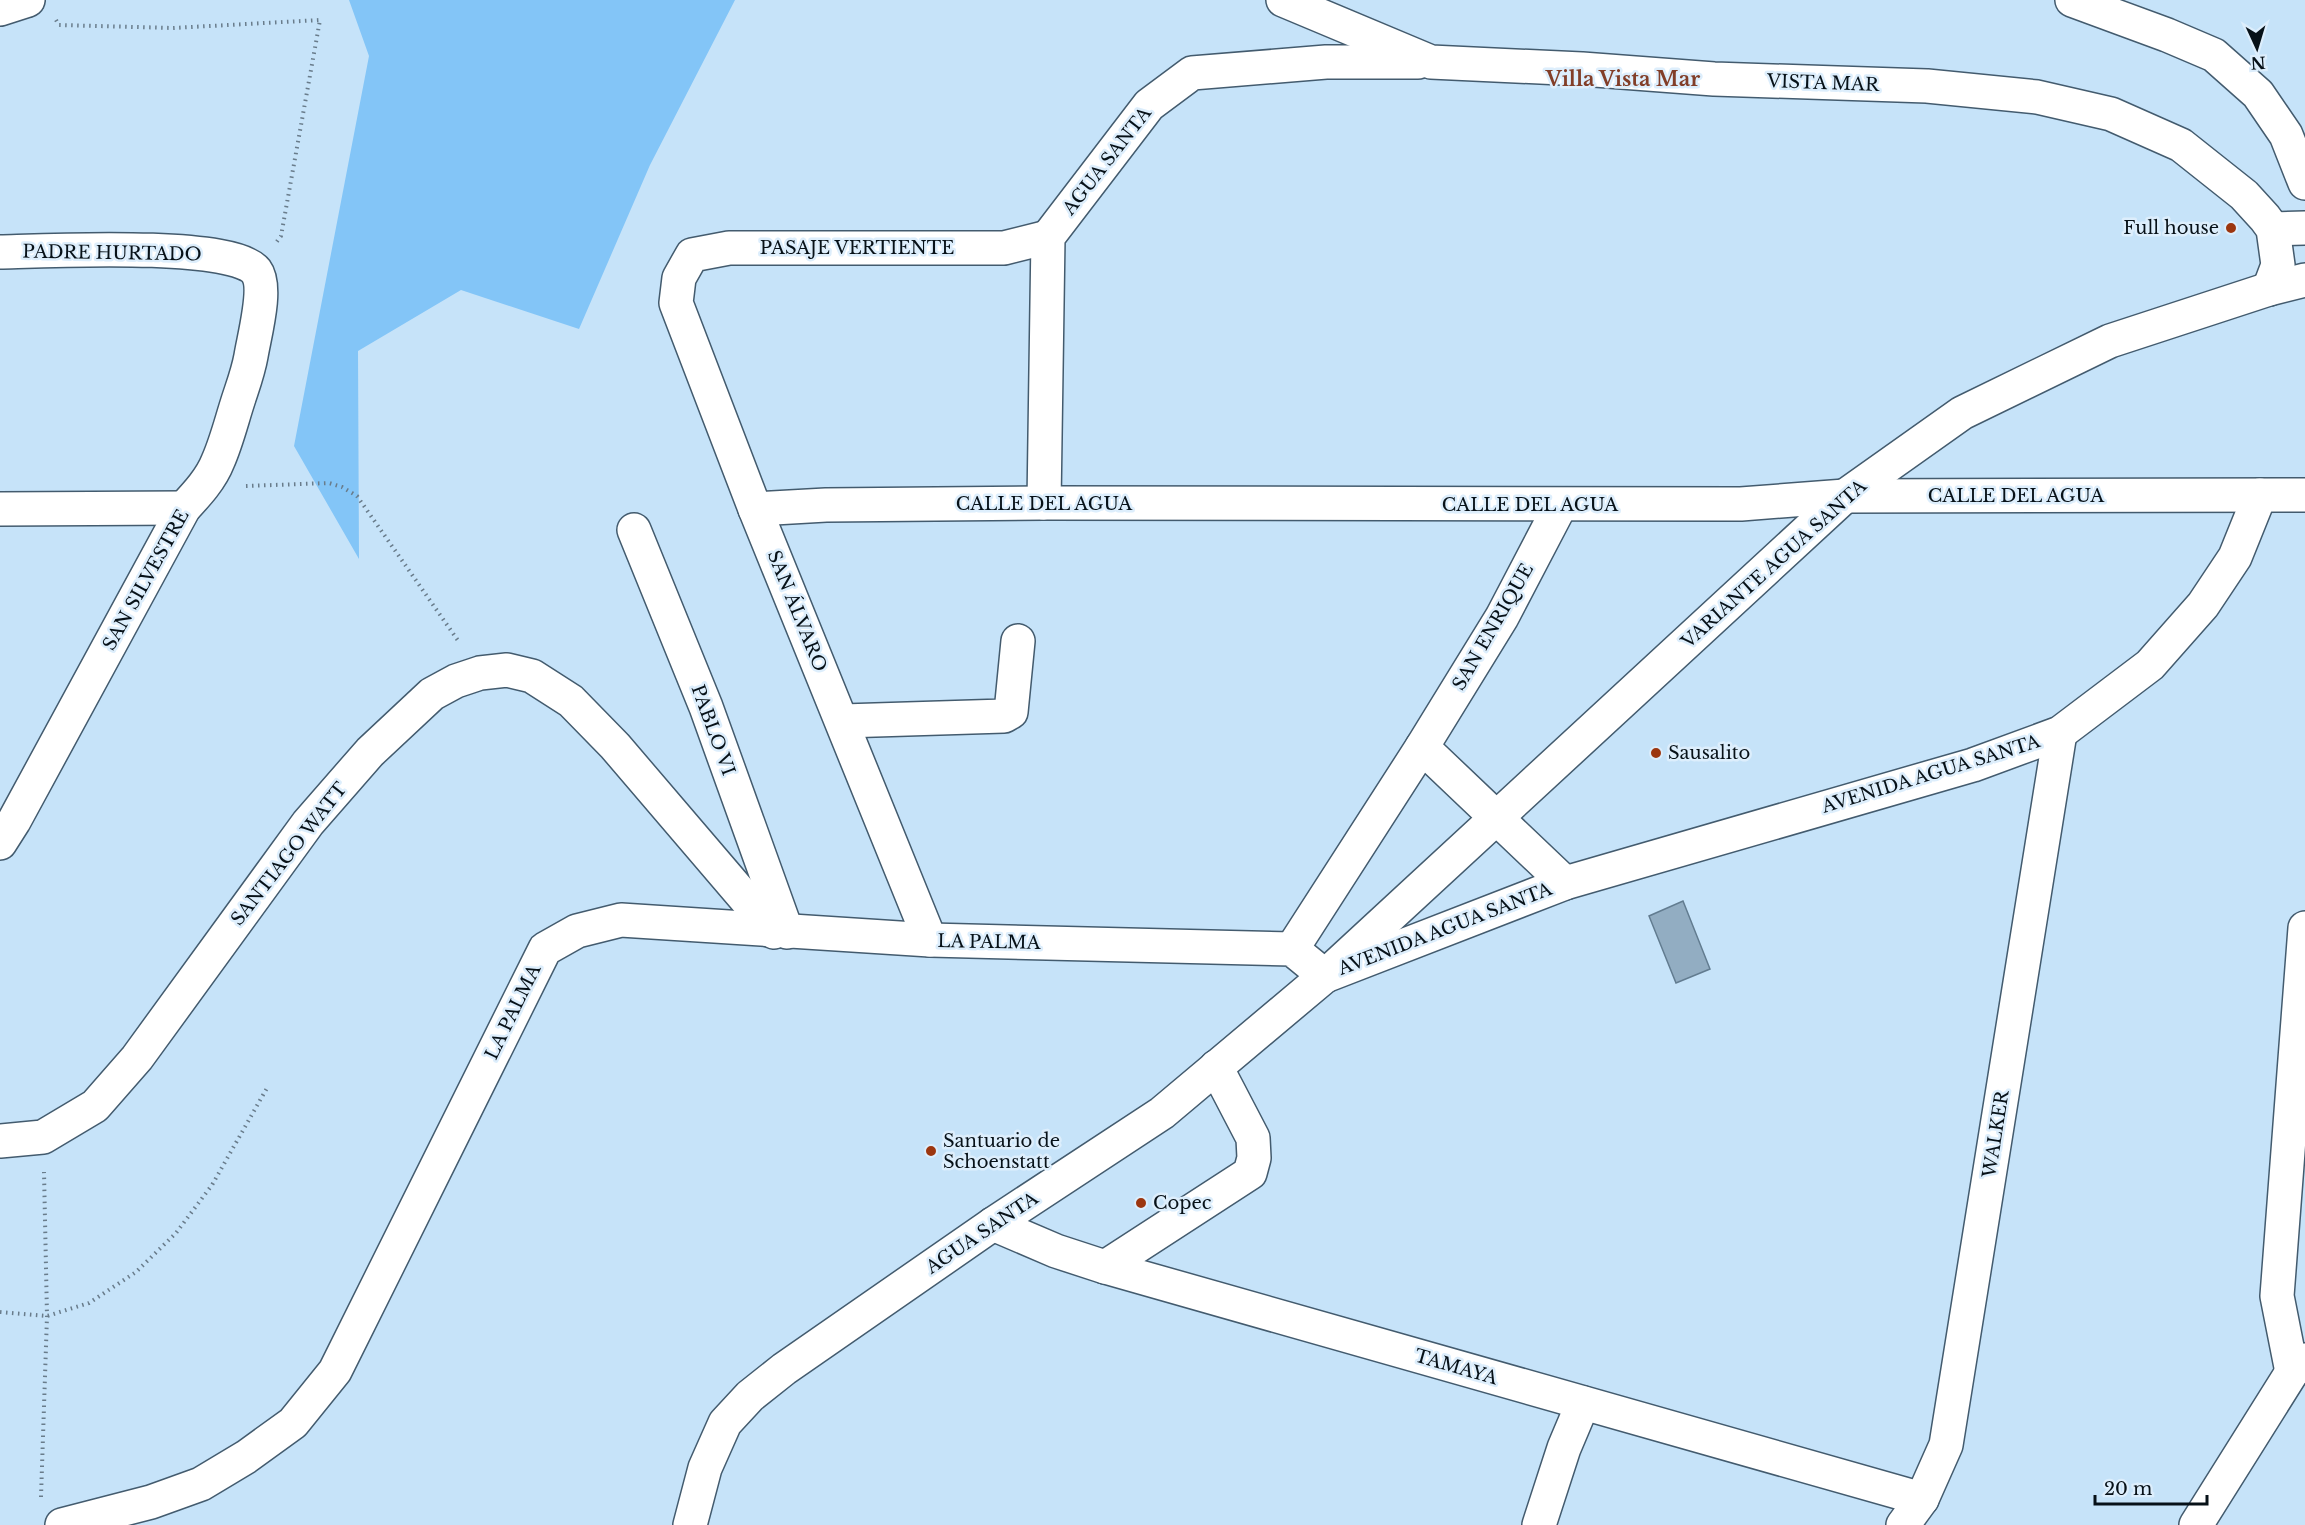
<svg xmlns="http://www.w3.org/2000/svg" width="2305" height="1525" font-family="'Libre Baskerville',serif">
<rect width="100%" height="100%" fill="#c6e3f9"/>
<path fill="#83c5f7" d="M 349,0 L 735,0 L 650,165 L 579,329 L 461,290 L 358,351 L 359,559 L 294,446 L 369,56 Z"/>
<path fill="#92adc2" stroke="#627c90" stroke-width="1.5" d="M 1683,901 L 1710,969 L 1676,983 L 1649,916 Z"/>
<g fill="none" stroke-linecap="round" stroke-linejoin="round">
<g stroke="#435b6e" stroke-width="36">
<g id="minor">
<path d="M 1283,0 L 1431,62 L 1582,69 L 1714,79 L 1927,86 L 2037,97 L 2111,114 L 2181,145 L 2244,195 L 2265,218 L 2273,229 L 2278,265 L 2269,289"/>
<path d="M 2072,0 L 2167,35 L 2214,55 L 2258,94 L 2286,135 L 2305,183"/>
<path d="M 0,9 L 28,0"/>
<path d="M 2273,229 L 2305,228"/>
<path d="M 0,252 C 42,251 233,241 256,271 C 268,287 254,337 251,356 C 248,373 242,388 237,404 C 231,423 226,443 218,461 C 211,479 197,494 184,508 L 14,821 L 0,843"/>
<path d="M 1044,503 L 1048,237 L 1149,105 L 1192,73 L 1326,62 L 1418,62"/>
<path d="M 0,509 L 184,508"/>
<path d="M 755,509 L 826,505 L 1044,503 L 1741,504 L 1845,496 L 2305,495"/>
<path d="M 634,530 L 706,707 L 787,932"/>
<path d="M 843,721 L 1004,716 L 1011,712 L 1018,641"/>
<path d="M 1422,747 L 1565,883"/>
<path d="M 930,940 L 755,509 L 676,303 L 679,278 L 692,255 L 729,248 L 1004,248 L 1048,237"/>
<path d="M 1292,949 L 1422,747 L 1502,617 L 1560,506"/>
<path d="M 0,1141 L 43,1137 L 95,1106 L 137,1058 L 308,823 L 370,752 L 432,694 L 456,681 L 480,673 L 507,670 L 532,676 L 571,701 L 615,746 L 774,932"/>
<path d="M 993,1224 L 1056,1251 L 1105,1267 L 1922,1499"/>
<path d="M 1105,1267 L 1250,1173 L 1254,1158 L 1253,1138 L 1216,1067"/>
<path d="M 2292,1372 L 2277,1296 L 2305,928"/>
<path d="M 62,1525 L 151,1502 L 201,1484 L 246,1457 L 293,1423 L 335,1371 L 545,949 L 577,931 L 621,920 L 930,940 L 1292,949 L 1325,976 L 1565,883 L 1973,765 L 2060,733 L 2150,665 L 2203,605 L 2235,557 L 2260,495"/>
<path d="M 1539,1525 L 1564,1448 L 1583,1403"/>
<path d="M 1903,1525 L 1922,1499 L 1946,1445 L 2060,733"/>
<path d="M 2196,1525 L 2292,1372 L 2305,1360"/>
</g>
</g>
<g stroke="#435b6e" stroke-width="36">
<path id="major" d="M 690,1525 L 705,1468 L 725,1423 L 750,1396 L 784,1369 L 993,1224 L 1162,1113 L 1325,976 L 1845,496 L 1962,413 L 2110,341 L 2269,289 L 2305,280"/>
</g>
<g stroke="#697c8b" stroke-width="4" stroke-dasharray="1.5 4.5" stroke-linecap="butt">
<path d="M 56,20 L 59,25 L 173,28 L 320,20 L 281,236 L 275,244"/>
<path d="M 246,486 L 329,483 L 342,487 L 357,496 L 459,642"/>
<path d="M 0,1312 L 47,1316 L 89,1303 L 136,1272 L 176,1233 L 212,1185 L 267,1088"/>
<path d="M 41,1497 L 47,1316 L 44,1172"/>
</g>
<use href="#minor" stroke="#fff" stroke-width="33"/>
<use href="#major" stroke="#fff" stroke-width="33"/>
</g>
<g fill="#9c360f" stroke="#ddeefc" stroke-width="2">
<circle cx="2231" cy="228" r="6"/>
<circle cx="1656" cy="753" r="6"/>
<circle cx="931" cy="1151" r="6"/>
<circle cx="1141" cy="1203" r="6"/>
</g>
<g text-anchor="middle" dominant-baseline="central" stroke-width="5" stroke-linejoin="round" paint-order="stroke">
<g font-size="18" fill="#071118" stroke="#ddeefc">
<text transform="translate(1823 83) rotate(2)">VISTA MAR</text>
<text transform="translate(1107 161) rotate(-52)">AGUA SANTA</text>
<text x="857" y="248">PASAJE VERTIENTE</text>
<text transform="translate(112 253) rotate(1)">PADRE HURTADO</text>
<text x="2016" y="496">CALLE DEL AGUA</text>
<text x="1044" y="504">CALLE DEL AGUA</text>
<text x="1530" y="505">CALLE DEL AGUA</text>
<text transform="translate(1774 564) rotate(-42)">VARIANTE AGUA SANTA</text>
<text transform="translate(146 580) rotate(-61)">SAN SILVESTRE</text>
<text transform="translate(797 611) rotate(68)">SAN ÁLVARO</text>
<text transform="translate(1493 627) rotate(-60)">SAN ENRIQUE</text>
<text transform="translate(713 730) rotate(70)">PABLO VI</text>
<text transform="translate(1931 774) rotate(-17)">AVENIDA AGUA SANTA</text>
<text transform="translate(289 854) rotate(-52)">SANTIAGO WATT</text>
<text transform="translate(1445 929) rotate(-21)">AVENIDA AGUA SANTA</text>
<text transform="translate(989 942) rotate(1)">LA PALMA</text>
<text transform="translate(513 1012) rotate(-64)">LA PALMA</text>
<text transform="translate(1996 1134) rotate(-81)">WALKER</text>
<text transform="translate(982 1233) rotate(-34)">AGUA SANTA</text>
<text transform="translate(1456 1367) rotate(16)">TAMAYA</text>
</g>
<g font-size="18" fill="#071118" stroke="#ddeefc" text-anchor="start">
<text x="2219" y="228" text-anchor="end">Full house</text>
<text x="1668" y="753">Sausalito</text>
<text x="943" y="1141">Santuario de<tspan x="943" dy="21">Schoenstatt</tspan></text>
<text x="1153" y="1203">Copec</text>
</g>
<g font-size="20" font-weight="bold" fill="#823e28" stroke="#ddeefc">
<text x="1623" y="79">Villa Vista Mar</text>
</g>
</g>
<g transform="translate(2257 48) rotate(176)" stroke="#ddeefc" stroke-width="4.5" paint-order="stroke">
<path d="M0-4.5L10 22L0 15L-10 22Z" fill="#071118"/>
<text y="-9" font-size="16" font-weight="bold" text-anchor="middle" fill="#071118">N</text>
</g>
<path d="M2095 1495v9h112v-9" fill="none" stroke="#071118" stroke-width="3"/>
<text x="2104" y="1495" font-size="18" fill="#071118" stroke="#ddeefc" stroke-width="4.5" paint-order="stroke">20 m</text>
</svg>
